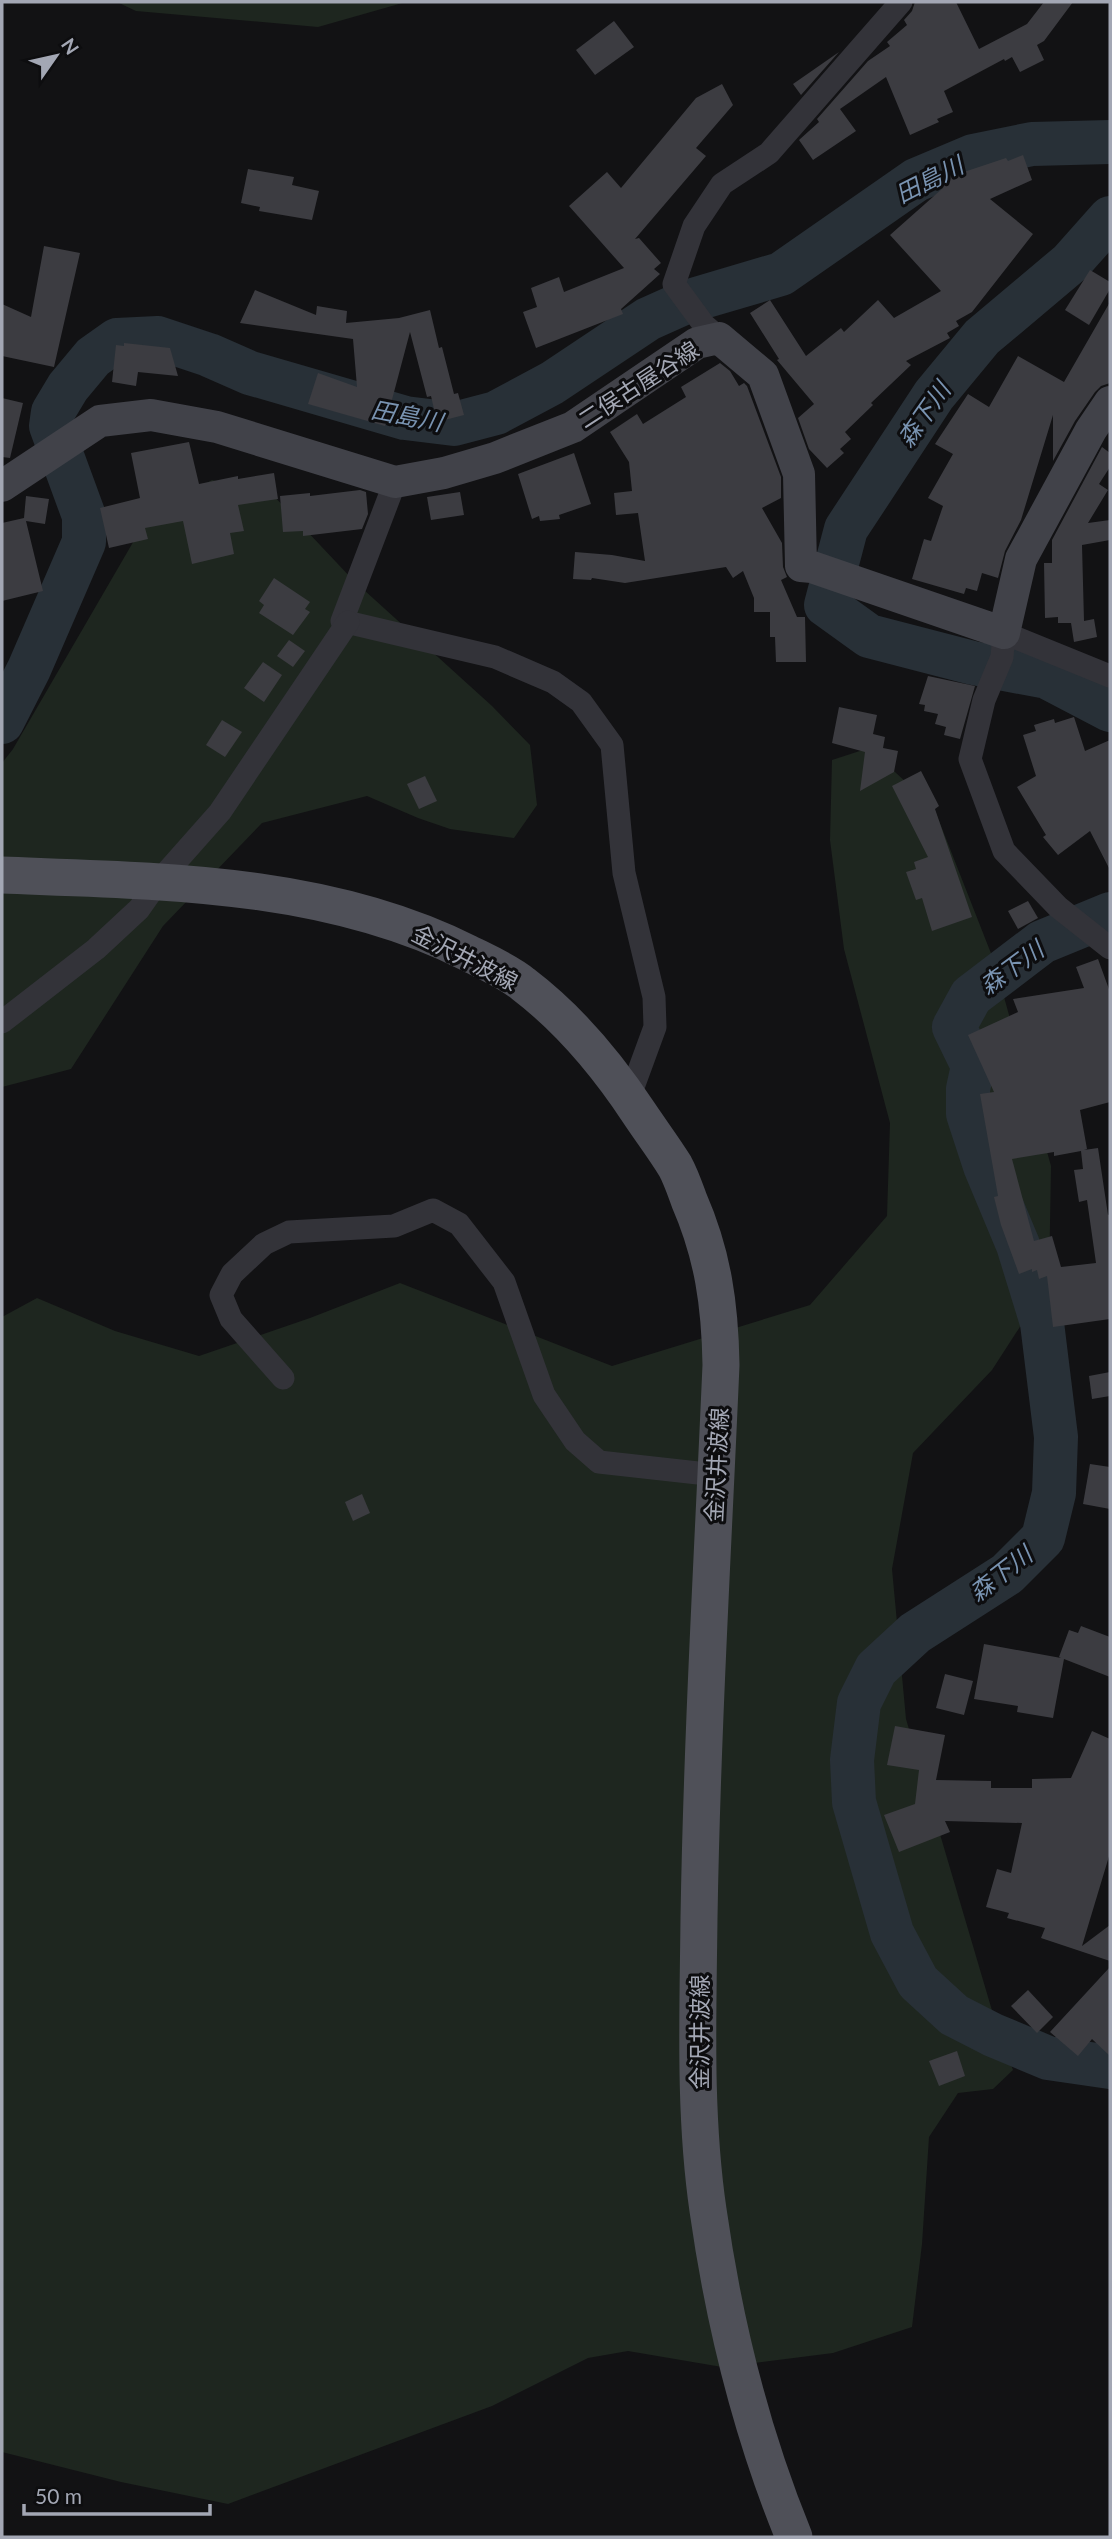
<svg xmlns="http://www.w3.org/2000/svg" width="1112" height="2539" font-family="Lato,'Noto Sans JP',sans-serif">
<rect width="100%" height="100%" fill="#121214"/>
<g fill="#1e261f">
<path d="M 117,2 L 406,2 L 318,27 L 136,11 Z"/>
<path d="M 212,480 L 271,493 L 353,580 L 492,706 L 530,745 L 537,805 L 514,838 L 450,829 L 418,818 L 367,796 L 262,823 L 163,926 L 71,1069 L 2,1087 L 2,763 L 13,749 L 150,513 Z"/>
<path d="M 869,748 L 934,808 L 994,961 L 1051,1166 L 1049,1282 L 992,1370 L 913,1453 L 892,1569 L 906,1719 L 996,2024 L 1013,2070 L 993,2089 L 958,2093 L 929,2137 L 922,2244 L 912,2327 L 833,2353 L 722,2367 L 628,2351 L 588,2358 L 492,2406 L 228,2504 L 121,2482 L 2,2452 L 2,1317 L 37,1298 L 115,1331 L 199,1356 L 310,1318 L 400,1283 L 612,1366 L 810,1305 L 887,1216 L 890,1123 L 844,949 L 830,840 L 832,760 Z"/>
</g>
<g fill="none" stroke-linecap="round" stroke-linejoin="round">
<g stroke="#283037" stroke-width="44">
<path d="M 1110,218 L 1070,263 L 982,337 L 934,395 L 846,529 L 826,605 L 869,636 L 973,663 L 1047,677 L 1110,710"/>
<path d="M 2,722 L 29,669 L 84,542 L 84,516 L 51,426 L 53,412 L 68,387 L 93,357 L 117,340 L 158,338 L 209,355 L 250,373 L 405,418 L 454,424 L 496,413 L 552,383 L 648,319 L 686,302 L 781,274 L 916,180 L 973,156 L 1032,144 L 1110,142"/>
<path d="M 1110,914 L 1042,942 L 971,996 L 954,1027 L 973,1066 L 968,1089 L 968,1114 L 985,1166 L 1018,1245 L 1042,1323 L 1056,1437 L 1054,1493 L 1043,1538 L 1007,1574 L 915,1633 L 876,1669 L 859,1703 L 852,1760 L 854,1802 L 892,1933 L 918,1982 L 954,2015 L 993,2035 L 1048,2058 L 1110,2067"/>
</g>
</g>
<g fill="#3c3c41" fill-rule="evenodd">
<path d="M 915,2 L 956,2 L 979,49 L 1027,24 L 1044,2 L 1073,2 L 1044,41 L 1037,45 L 1044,60 L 1020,72 L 1012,57 L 1005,61 L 1004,59 L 944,91 L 953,112 L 937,119 L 939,122 L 910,135 L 886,77 L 840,109 L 856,131 L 813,160 L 799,140 L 819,122 L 817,119 L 868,61 L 890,46 L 887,42 L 907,25 L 904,20 L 912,11 Z"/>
<path d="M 614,21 L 634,47 L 595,75 L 576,50 Z"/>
<path d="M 839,52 L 801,95 L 793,84 Z"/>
<path d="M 722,84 L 733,105 L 696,148 L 706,156 L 635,239 L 639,238 L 661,263 L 654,269 L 660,274 L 621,309 L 623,314 L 536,348 L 523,312 L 537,307 L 531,288 L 559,277 L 564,292 L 624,268 L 569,206 L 607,172 L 621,188 L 696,98 Z"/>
<path d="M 1023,155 L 1032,180 L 990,199 L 1033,234 L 972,312 L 956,321 L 959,326 L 947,333 L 950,338 L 906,361 L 911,365 L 871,403 L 873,405 L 845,432 L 851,439 L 840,449 L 844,453 L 827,468 L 809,449 L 798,418 L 814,404 L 777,360 L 779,359 L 750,313 L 770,300 L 806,356 L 841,328 L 844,332 L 878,300 L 894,318 L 941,291 L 890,235 L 943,188 L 940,180 L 1006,158 L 1008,161 Z"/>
<path d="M 248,169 L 294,177 L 292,185 L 319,191 L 312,220 L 259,211 L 260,207 L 241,203 Z"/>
<path d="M 44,246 L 80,253 L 54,367 L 2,356 L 2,304 L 31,317 Z"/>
<path d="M 1090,270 L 1110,282 L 1110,289 L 1089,325 L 1065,310 Z"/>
<path d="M 255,290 L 316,315 L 317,306 L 347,311 L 346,323 L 399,318 L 430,310 L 439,348 L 442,347 L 454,394 L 458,393 L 464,415 L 437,422 L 431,396 L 427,397 L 410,332 L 385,426 L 308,404 L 318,373 L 357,387 L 353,339 L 240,323 Z"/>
<path d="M 1110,302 L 1110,383 L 1101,386 L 1095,392 L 1075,421 L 1053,461 L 1053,415 L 1021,520 L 1005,551 L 998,578 L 982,573 L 977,591 L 966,588 L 964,594 L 912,579 L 924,539 L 931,541 L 943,506 L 928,498 L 953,454 L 935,444 L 968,394 L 989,407 L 1018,356 L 1064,382 Z"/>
<path d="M 124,343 L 170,348 L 178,376 L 138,372 L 136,386 L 112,382 L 116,345 L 124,346 Z"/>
<path d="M 720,363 L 730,371 L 739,386 L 744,383 L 747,386 L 781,477 L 781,498 L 762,508 L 782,543 L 783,567 L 787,577 L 781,580 L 797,617 L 805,617 L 806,662 L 776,662 L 775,637 L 770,637 L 770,612 L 754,612 L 754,598 L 743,571 L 733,578 L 726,567 L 625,583 L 592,578 L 591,580 L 573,579 L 575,552 L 612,555 L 645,561 L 638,513 L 616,515 L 614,493 L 632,491 L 629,462 L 610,432 L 637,414 L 643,424 L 686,397 L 681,387 Z"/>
<path d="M 2,398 L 23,403 L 10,458 L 2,457 Z"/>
<path d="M 189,442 L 199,484 L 238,476 L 238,479 L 274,473 L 278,499 L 238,505 L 244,531 L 230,533 L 234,554 L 192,564 L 183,521 L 145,528 L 148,539 L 109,548 L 100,508 L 140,498 L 131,453 Z"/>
<path d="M 1102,447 L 1110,453 L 1110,467 L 1099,484 L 1108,490 L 1088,523 L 1110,520 L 1110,540 L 1082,545 L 1084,621 L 1094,619 L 1097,637 L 1074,642 L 1071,623 L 1074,623 L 1058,623 L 1058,617 L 1045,618 L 1044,563 L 1052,563 L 1052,540 Z"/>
<path d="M 574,453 L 591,504 L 559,515 L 560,519 L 540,521 L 539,516 L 532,519 L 518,474 Z"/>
<path d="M 360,490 L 366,492 L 368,514 L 362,529 L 303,536 L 303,531 L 283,532 L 280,496 L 310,493 L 310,496 Z"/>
<path d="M 460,492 L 464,515 L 431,520 L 427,497 Z"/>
<path d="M 26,496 L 49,499 L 45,524 L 26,521 L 43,591 L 2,601 L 2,523 L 24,518 Z"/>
<path d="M 274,578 L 310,602 L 305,609 L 310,612 L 293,635 L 259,613 L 264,605 L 259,601 Z"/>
<path d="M 289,640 L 305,651 L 293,667 L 277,656 Z"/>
<path d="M 263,662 L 282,675 L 264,702 L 244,688 Z"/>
<path d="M 928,676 L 975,686 L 960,739 L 944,735 L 946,727 L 935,724 L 938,714 L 924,711 L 925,705 L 919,704 Z"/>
<path d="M 839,707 L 877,715 L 873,734 L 885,737 L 883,748 L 898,751 L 894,772 L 860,791 L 865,752 L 832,743 Z"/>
<path d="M 1074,717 L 1085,751 L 1110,740 L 1110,870 L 1090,831 L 1058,855 L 1043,837 L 1046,835 L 1017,787 L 1036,776 L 1023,735 L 1036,731 L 1034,725 L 1054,719 L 1055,723 Z"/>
<path d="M 222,720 L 242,732 L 225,757 L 206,745 Z"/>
<path d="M 921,771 L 939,806 L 935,809 L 972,917 L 932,931 L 922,898 L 916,900 L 906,872 L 916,869 L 914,862 L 928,857 L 892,786 Z"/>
<path d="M 425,776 L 437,801 L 419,809 L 407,784 Z"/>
<path d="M 1028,901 L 1038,918 L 1018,929 L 1008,911 Z"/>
<path d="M 1098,959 L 1110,992 L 1110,1102 L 1080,1110 L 1087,1149 L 1084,1150 L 1098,1148 L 1108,1215 L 1110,1214 L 1110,1319 L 1053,1327 L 1047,1276 L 1039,1279 L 1037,1270 L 1032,1272 L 1032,1269 L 1019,1274 L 1001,1225 L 994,1197 L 998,1196 L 980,1094 L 994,1092 L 968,1035 L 1018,1012 L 1013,999 L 1084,988 L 1076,967 ZM 1081,1151 L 1083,1169 L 1074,1170 L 1079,1202 L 1087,1200 L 1096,1263 L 1061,1267 L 1052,1236 L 1034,1241 L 1012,1159 L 1054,1152 L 1054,1156 Z"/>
<path d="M 1110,1372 L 1110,1396 L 1092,1399 L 1089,1376 Z"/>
<path d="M 1090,1464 L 1110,1467 L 1110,1509 L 1083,1504 Z"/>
<path d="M 362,1494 L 370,1513 L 353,1521 L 345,1502 Z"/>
<path d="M 1081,1626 L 1110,1637 L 1110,1677 L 1064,1659 L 1053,1718 L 1017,1712 L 1018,1706 L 974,1699 L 984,1644 L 1061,1658 L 1059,1657 L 1069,1630 L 1078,1633 Z"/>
<path d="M 945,1674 L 973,1681 L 964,1715 L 936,1708 Z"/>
<path d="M 895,1726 L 945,1735 L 936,1780 L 991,1781 L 991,1788 L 1032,1788 L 1032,1779 L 1071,1778 L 1092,1731 L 1110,1739 L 1110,1853 L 1082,1946 L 1110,1925 L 1110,1961 L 1041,1938 L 1045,1928 L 1007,1918 L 1009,1913 L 986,1907 L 997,1869 L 1011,1873 L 1022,1823 L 945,1821 L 950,1832 L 899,1852 L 884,1815 L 915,1804 L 919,1770 L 887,1765 Z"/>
<path d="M 1110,1967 L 1110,2056 L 1092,2039 L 1078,2056 L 1050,2032 Z"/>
<path d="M 1028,1990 L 1053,2017 L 1037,2033 L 1011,2006 Z"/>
<path d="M 957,2051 L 965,2076 L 939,2086 L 929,2061 Z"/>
</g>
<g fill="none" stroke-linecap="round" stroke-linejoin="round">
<g stroke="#333339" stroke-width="23">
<path d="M 719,338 L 704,325 L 674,284 L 694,226 L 722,184 L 769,153 L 901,2"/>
<path d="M 395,482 L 342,621 L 495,657 L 553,682 L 581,702 L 612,745 L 624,873 L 654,997 L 655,1027 L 629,1098"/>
<path d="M 1110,676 L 1004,633 L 1002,657 L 984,700 L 970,759 L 1004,851 L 1058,907 L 1110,948"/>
<path d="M 2,1022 L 96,949 L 139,909 L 158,882 L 220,812 L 348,622"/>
<path d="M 283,1378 L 231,1319 L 221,1295 L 232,1274 L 264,1244 L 289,1232 L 394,1226 L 433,1210 L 459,1224 L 504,1282 L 544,1395 L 575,1441 L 599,1462 L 716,1475"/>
</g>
<path stroke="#414249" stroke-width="32" d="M 2,486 L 100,421 L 151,415 L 217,427 L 395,482 L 444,473 L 495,458 L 573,427 L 697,343 L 719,338 L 763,375 L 799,474 L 801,566 L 812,567 L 1004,633 L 1021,559 L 1091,430 L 1110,402"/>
<path stroke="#4f5058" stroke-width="37" d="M 2,875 C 157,881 325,881 468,953 C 486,962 507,971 523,984 C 569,1019 608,1066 639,1113 C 651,1131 664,1148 675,1166 C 681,1177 685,1189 689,1200 C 713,1255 720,1305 721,1365 C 713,1549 702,1734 699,1918 C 698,2015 694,2114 708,2210 C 724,2323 751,2432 794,2537"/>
</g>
<g text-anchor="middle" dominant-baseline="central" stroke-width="6" stroke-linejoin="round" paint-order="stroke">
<g font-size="23" fill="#a3a7b4" stroke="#0d0d0f">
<text transform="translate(638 384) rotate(-33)">二俣古屋谷線</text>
<text transform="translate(465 957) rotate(27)">金沢井波線</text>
<text transform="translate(716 1465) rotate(-87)">金沢井波線</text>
<text transform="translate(699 2032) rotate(-90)">金沢井波線</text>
</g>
<g font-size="24" font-style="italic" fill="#7993b1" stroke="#0d0d0f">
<text transform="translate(929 179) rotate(-27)">田島川</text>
<text transform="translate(923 414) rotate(-55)">森下川</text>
<text transform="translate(407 415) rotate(11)">田島川</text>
<text transform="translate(1011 967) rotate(-36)">森下川</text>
<text transform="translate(1000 1573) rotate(-38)">森下川</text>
</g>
</g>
<rect width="1112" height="2539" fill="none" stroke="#a3a7b4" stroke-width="7"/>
<g transform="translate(56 56) rotate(56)" stroke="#0d0d0f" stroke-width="5" paint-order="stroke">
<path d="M0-5L12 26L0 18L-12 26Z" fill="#a3a7b4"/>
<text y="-10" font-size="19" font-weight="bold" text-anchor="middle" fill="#a3a7b4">N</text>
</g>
<path d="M24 2504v10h186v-10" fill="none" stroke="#a3a7b4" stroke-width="3.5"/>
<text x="35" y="2504" font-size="21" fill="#a3a7b4" stroke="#0d0d0f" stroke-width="5" paint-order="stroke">50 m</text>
</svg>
